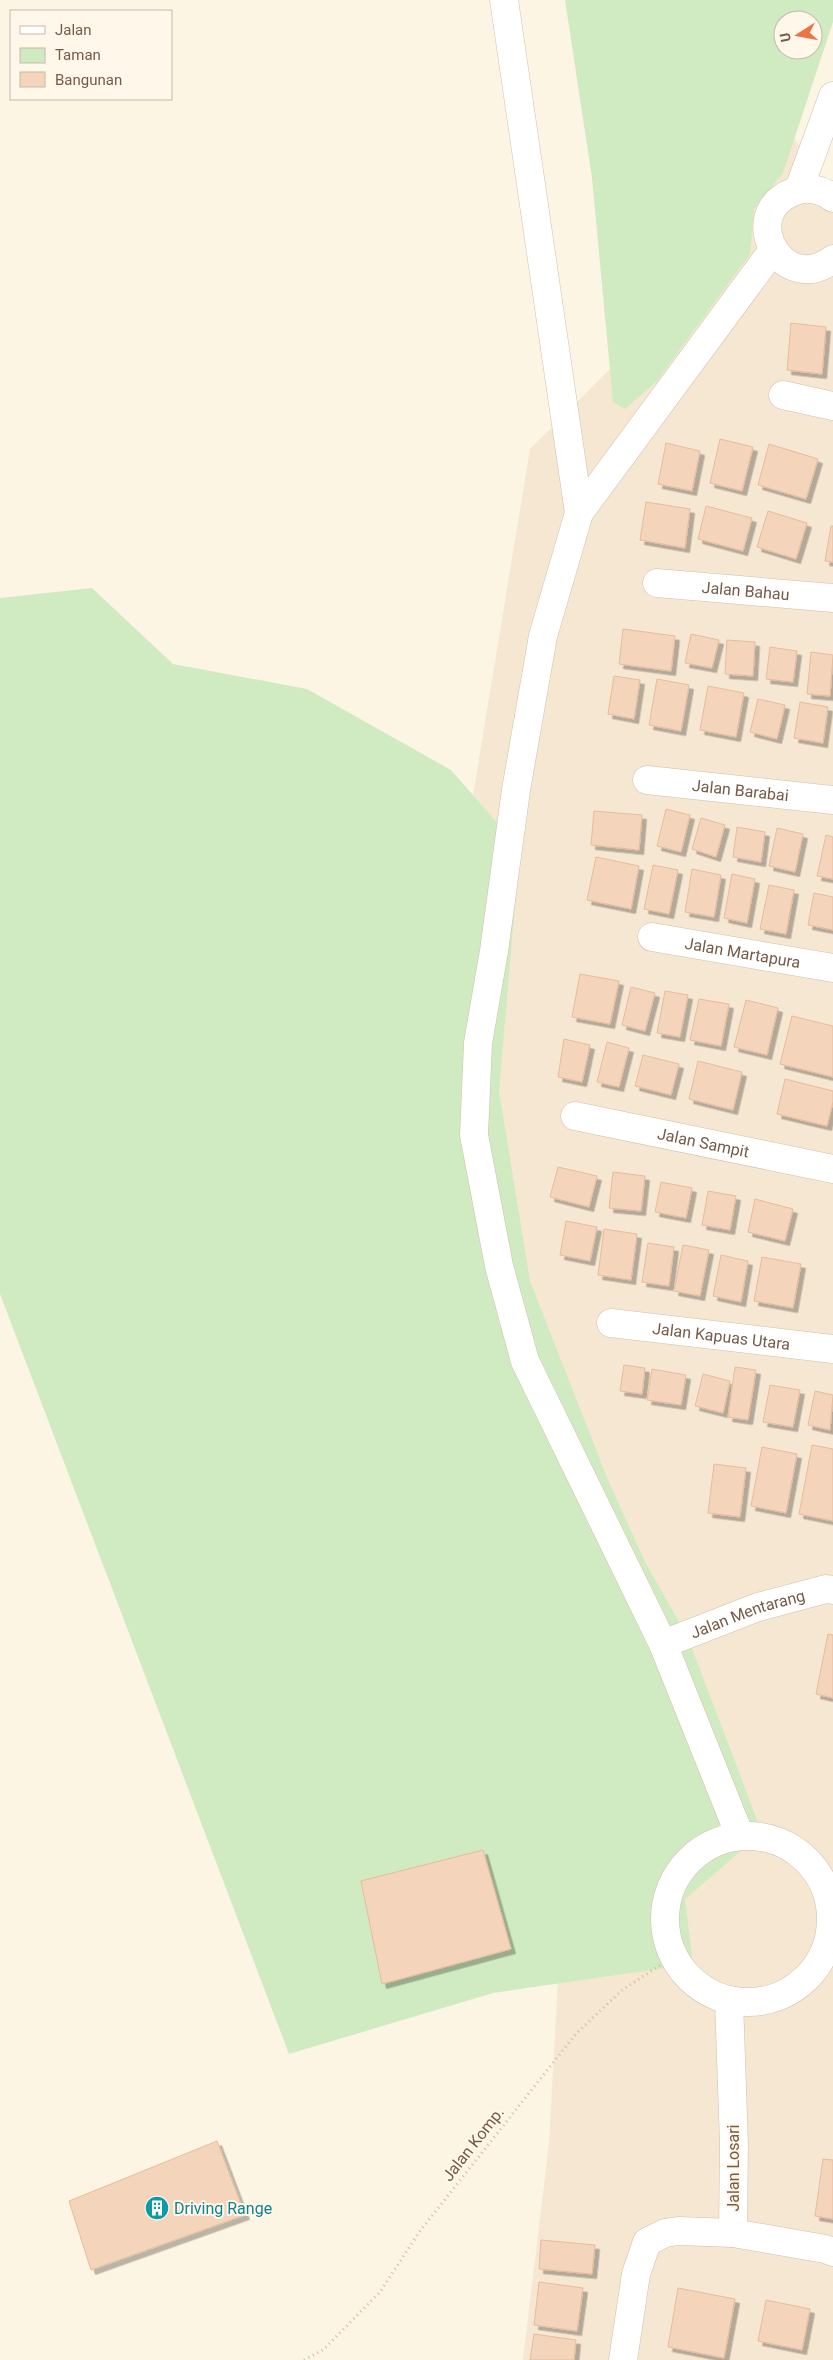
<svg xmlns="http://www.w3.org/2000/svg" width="833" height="2360" font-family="Roboto,sans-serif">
<defs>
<filter id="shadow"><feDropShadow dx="4.5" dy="4.5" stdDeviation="0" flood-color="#0004"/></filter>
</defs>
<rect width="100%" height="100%" fill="#fdf5e3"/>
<path fill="#f5e7d1" d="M 774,108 L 833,196 L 833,2360 L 523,2360 L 549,2143 L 563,1889 L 531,1458 L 467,832 L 530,449 L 716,263 Z"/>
<g fill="#d0ebc1" fill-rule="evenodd">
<path d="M 565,0 L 833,0 L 833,22 L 783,173 L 754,209 L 750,254 L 657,381 L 625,409 L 613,402 L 592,178 ZM 783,20 L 813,20 L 813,50 L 783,50 Z"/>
<path d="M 92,588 L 173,664 L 307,689 L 451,770 L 520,849 L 499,1091 L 530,1281 L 608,1480 L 645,1562 L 688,1638 L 762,1833 L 685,1899 L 693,1964 L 493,1993 L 289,2054 L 0,1294 L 0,598 Z"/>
</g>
<g fill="#f4d4ba" stroke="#e7bc9a" filter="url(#shadow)">
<path d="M 791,323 L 826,327 L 822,374 L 787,370 Z"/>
<path d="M 720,439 L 753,447 L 742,491 L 710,483 Z"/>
<path d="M 666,443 L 700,451 L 692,491 L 658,484 Z"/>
<path d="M 769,444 L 818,459 L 806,499 L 758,485 Z"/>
<path d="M 646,502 L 690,509 L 685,548 L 640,540 Z"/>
<path d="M 706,506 L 752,518 L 743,551 L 698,539 Z"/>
<path d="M 768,511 L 807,523 L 796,559 L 757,547 Z"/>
<path d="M 831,526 L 833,526 L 833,562 L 825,561 Z"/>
<path d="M 623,629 L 675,636 L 671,671 L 619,664 Z"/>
<path d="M 691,634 L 719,640 L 712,668 L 685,663 Z"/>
<path d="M 727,640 L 755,642 L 753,676 L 725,674 Z"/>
<path d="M 770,647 L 797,651 L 793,682 L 766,679 Z"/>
<path d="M 811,652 L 833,655 L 830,696 L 807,694 Z"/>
<path d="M 614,676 L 640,680 L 634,719 L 608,714 Z"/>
<path d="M 657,679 L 689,685 L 681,731 L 649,725 Z"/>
<path d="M 708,686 L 744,693 L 736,737 L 700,730 Z"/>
<path d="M 758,699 L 785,705 L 777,739 L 750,732 Z"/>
<path d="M 800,702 L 828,707 L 823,743 L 794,738 Z"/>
<path d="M 666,809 L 690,815 L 681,852 L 657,846 Z"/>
<path d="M 594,811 L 642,815 L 639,850 L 591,845 Z"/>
<path d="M 701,818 L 725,825 L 716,857 L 692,849 Z"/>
<path d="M 737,827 L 765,832 L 761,862 L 733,857 Z"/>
<path d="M 777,828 L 803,834 L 795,872 L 769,866 Z"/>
<path d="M 826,835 L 833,837 L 833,879 L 817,876 Z"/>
<path d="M 596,857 L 639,866 L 631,909 L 587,900 Z"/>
<path d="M 653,865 L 678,870 L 669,914 L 644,909 Z"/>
<path d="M 692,869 L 721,875 L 714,917 L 685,912 Z"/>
<path d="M 732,874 L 755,879 L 747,923 L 724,918 Z"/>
<path d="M 769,885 L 794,890 L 786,934 L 760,929 Z"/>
<path d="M 814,893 L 833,897 L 833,930 L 808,925 Z"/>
<path d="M 580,974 L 619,981 L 610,1024 L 572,1017 Z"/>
<path d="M 631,987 L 655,993 L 645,1031 L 622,1025 Z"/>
<path d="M 665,991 L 688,995 L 680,1037 L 657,1033 Z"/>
<path d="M 699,999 L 729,1004 L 721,1046 L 690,1040 Z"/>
<path d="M 746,1000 L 778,1008 L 767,1055 L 734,1047 Z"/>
<path d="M 792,1016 L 833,1026 L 833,1077 L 780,1064 Z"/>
<path d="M 564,1039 L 590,1045 L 582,1082 L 558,1077 Z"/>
<path d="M 607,1042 L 629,1048 L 619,1087 L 597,1082 Z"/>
<path d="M 643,1055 L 679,1064 L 671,1095 L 635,1086 Z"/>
<path d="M 698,1061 L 742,1072 L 733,1110 L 689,1099 Z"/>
<path d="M 785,1079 L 833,1091 L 833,1102 L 827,1126 L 777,1114 Z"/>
<path d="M 558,1167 L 597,1176 L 589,1207 L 550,1197 Z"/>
<path d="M 613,1172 L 645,1176 L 641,1211 L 609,1208 Z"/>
<path d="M 661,1182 L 692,1188 L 686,1218 L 655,1212 Z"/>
<path d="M 708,1191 L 736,1196 L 730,1230 L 702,1225 Z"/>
<path d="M 755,1199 L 793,1209 L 785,1241 L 748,1232 Z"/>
<path d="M 566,1221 L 597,1227 L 590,1261 L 560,1255 Z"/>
<path d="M 604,1229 L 637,1234 L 631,1280 L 598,1275 Z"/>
<path d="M 648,1243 L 674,1247 L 669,1286 L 642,1282 Z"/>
<path d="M 683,1245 L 709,1250 L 700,1296 L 674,1291 Z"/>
<path d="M 721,1255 L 748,1261 L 741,1302 L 713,1296 Z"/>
<path d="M 762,1257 L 801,1264 L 793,1308 L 754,1301 Z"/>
<path d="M 624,1365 L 645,1368 L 642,1394 L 620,1391 Z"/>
<path d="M 735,1367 L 756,1370 L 748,1420 L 728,1417 Z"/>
<path d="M 652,1369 L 686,1375 L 681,1405 L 647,1400 Z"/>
<path d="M 703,1374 L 730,1381 L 723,1413 L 695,1406 Z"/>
<path d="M 770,1385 L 800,1390 L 793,1427 L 763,1422 Z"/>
<path d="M 815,1391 L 833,1395 L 830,1430 L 808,1425 Z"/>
<path d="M 812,1445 L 833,1449 L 833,1521 L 799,1514 Z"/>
<path d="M 762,1447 L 797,1454 L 786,1513 L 751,1506 Z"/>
<path d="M 714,1464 L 746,1468 L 740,1517 L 708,1513 Z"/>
<path d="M 828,1634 L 833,1635 L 833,1698 L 816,1694 Z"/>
<path d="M 483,1850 L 511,1949 L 382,1984 L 361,1881 Z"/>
<path d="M 217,2141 L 245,2215 L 91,2270 L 69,2201 Z"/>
<path d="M 823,2159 L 833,2160 L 833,2219 L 815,2216 Z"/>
<path d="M 541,2240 L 595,2245 L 592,2274 L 539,2269 Z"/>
<path d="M 539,2282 L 583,2288 L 577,2331 L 534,2325 Z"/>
<path d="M 678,2288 L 735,2299 L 724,2358 L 668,2347 Z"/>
<path d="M 766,2300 L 810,2309 L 802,2350 L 758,2341 Z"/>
<path d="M 534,2334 L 576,2340 L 574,2360 L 530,2360 Z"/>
</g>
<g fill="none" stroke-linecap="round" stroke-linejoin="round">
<g stroke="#d1bfac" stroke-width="29">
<g id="street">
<path d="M 504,0 L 579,513"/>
<path d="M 799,189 L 833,96"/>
<path d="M 833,198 C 822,189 806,186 793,192 C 737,214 783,298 833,259"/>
<path d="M 783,395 L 833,406"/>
<path id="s1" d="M 657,583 L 833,598"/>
<path id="s2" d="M 647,780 L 833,800"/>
<path id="s3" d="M 652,937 L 833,968"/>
<path id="s4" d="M 575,1116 L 833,1169"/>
<path id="s5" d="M 611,1323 L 833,1349"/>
<path id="s6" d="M 663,1644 L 758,1607 L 826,1589 L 833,1590"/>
<circle cx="748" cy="1919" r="83"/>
<path d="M 740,1836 L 663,1644 L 525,1361 L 499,1266 L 474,1135 L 478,1043 L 494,951 L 516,790 L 543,636 L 579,513 L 773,250"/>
<path d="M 729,2000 L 734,2144 L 733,2233 L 825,2249 L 833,2252"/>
<path d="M 623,2360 L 636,2274 L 647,2242 L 665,2233 L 678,2231 L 733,2233"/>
</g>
</g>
<path stroke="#d9b89d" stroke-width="3" stroke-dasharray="1 4" stroke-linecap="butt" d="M 304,2360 L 323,2350 L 380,2292 L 420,2231 L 575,2035 L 621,1991 L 674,1956"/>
<use href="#street" stroke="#fff" stroke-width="28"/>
</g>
<defs>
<g id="building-disc" transform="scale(1.25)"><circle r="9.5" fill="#0f9aa8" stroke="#fff8ea"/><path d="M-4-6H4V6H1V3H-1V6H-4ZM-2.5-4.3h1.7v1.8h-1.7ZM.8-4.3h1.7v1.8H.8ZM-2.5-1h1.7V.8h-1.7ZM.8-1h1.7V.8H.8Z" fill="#fff"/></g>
</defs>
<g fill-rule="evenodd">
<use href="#building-disc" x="157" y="2208"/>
</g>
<g text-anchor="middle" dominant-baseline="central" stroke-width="4" stroke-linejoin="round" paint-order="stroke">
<g font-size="16" fill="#765b48" stroke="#fff8ea">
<text stroke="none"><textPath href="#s1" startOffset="89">Jalan Bahau</textPath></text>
<text stroke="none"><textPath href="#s2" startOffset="94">Jalan Barabai</textPath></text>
<text stroke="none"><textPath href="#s3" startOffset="92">Jalan Martapura</textPath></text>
<text stroke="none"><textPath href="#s4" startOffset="131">Jalan Sampit</textPath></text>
<text stroke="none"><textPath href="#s5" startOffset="111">Jalan Kapuas Utara</textPath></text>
<text stroke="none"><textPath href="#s6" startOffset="90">Jalan Mentarang</textPath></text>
<text transform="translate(473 2144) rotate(-52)">Jalan Komp.</text>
<text transform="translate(733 2168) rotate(-90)">Jalan Losari</text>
</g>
<g font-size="16" fill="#0d838f" stroke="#fff8ea" text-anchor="start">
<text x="174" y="2208">Driving Range</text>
</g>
</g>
<rect x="10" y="10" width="162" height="90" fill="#fff8ea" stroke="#c8b9a9"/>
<rect x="20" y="26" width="25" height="8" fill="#ffffff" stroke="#c8b9a9"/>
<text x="55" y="35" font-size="15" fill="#765b48">Jalan</text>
<rect x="20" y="48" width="25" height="15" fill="#d0ebc1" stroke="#c8b9a9"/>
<text x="55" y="60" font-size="15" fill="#765b48">Taman</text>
<rect x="20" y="72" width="25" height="15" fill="#f4d4ba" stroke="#c8b9a9"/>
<text x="55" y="85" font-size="15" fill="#765b48">Bangunan</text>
<g transform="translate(798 35) rotate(259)"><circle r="24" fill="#fff8ea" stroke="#c8b9a9"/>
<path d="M0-4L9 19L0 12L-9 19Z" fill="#ec7444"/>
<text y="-8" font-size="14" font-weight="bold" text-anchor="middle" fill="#765b48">U</text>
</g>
</svg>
